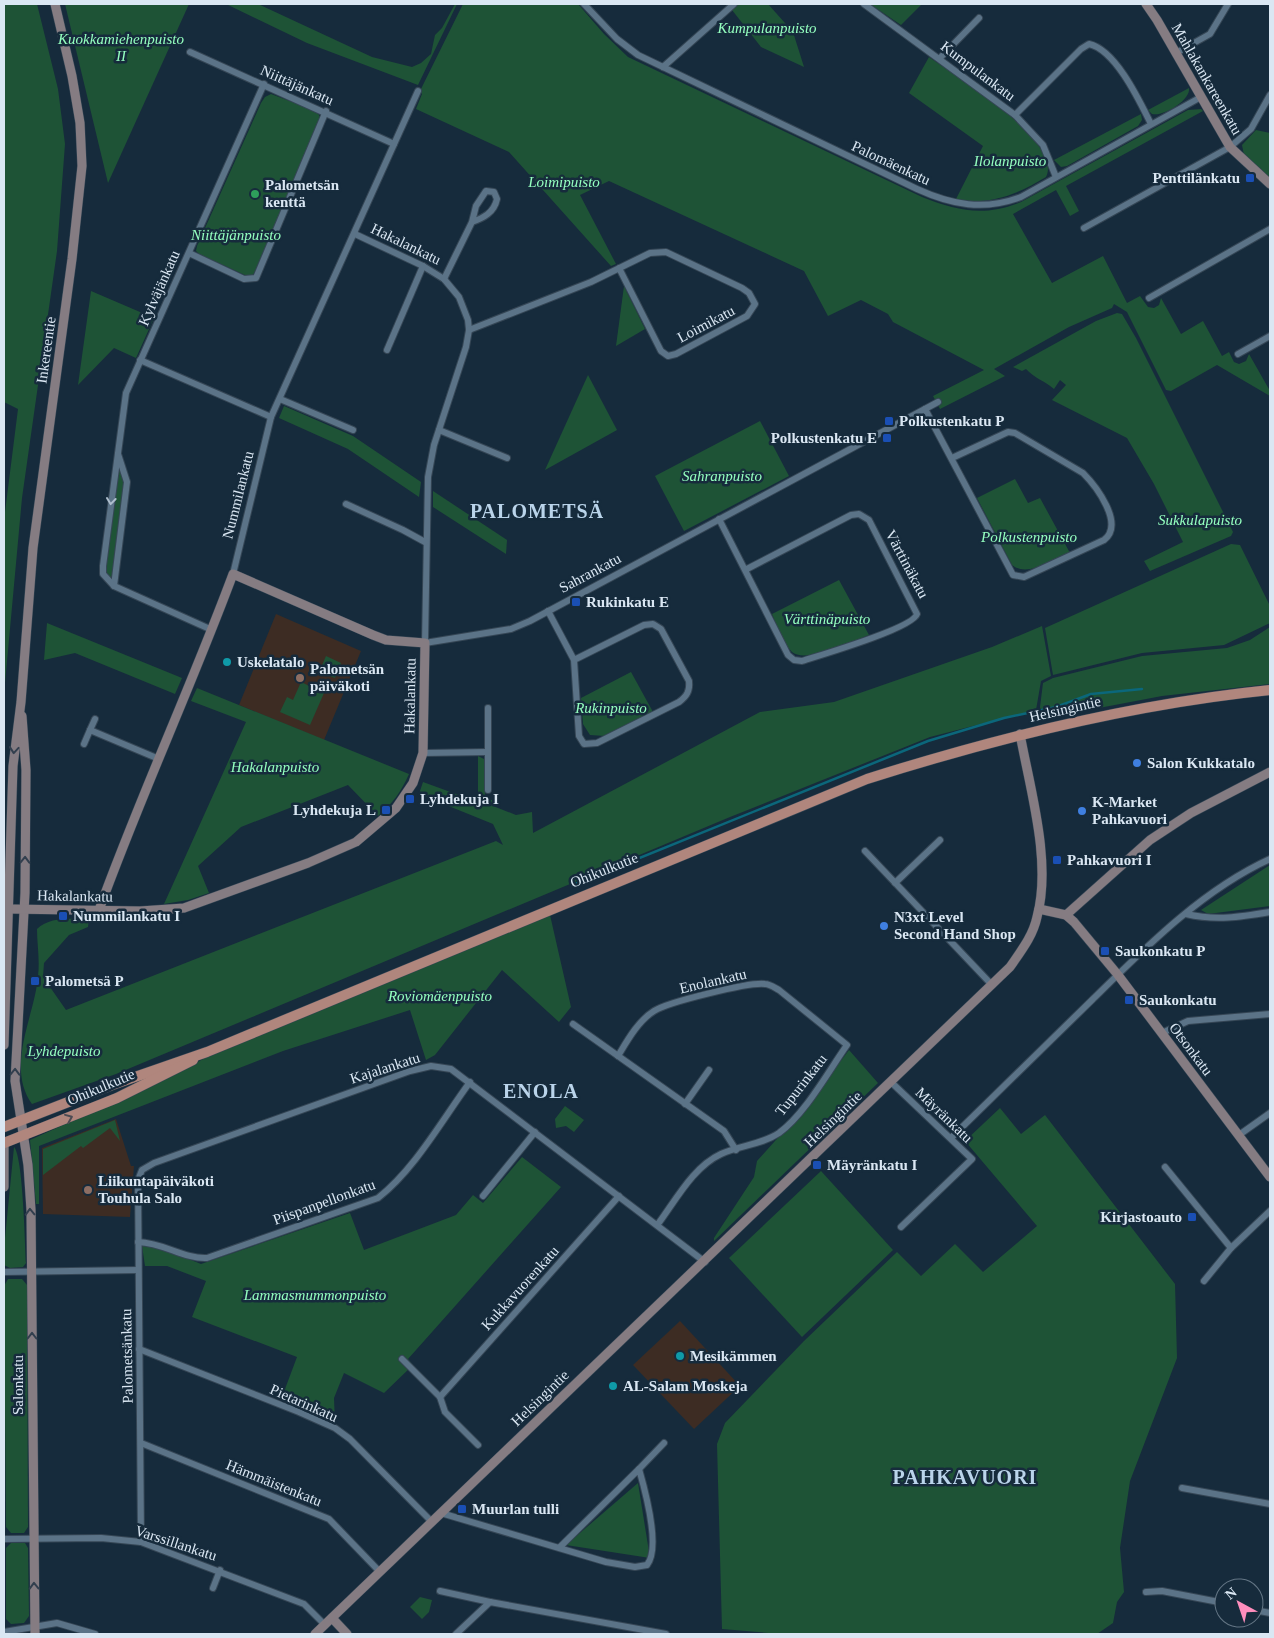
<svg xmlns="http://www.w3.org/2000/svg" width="1274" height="1638" font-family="Georgia,serif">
<rect width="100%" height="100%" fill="#162b3c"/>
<g fill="#3d2c23">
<path d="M 276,614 L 361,651 L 324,740 L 239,705 Z"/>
<path d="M 116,1119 L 131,1166 L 134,1166 L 130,1217 L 43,1214 L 42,1148 Z"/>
<path d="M 680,1321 L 740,1386 L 694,1429 L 633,1365 Z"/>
</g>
<g fill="#1e5336">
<path d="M 4,4 L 37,4 L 58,89 L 65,144 L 57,251 L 22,498 L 4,694 L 4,520 L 18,409 L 4,402 Z"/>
<path d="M 65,4 L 189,4 L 108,183 Z"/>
<path d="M 226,4 L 258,4 L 372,57 L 412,67 L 421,63 L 431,54 L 435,35 L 442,28 L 455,4 L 457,4 L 418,85 L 307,43 Z"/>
<path d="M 463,4 L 578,4 L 604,34 L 628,57 L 922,197 C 958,211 984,217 1021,202 L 1188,110 L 1201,109 L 1203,111 L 1066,186 L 1079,211 L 1070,216 L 1056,190 L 1013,214 L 1052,283 L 1103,256 L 1127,303 L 1140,296 L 1148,307 L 1154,308 L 1159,305 L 1161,298 L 1181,334 L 1203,321 L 1222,356 L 1229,352 L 1234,362 L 1239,364 L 1246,361 L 1249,354 L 1270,391 L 1270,396 L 1217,365 L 1171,391 L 1166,390 L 1127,312 L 1114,304 L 1112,308 L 1069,327 L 994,369 L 1005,376 L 940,409 L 933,396 L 984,370 L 893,322 L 888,314 L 861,300 L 828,316 L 804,271 L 609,181 L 580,195 L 616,264 L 611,266 L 509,152 L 416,109 L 422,94 L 420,91 Z"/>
<path d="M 739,4 L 768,4 L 793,32 L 804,67 L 761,47 L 732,10 Z"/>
<path d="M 870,4 L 922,4 L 901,25 Z"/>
<path d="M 929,57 C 954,75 1064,141 1046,177 C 1018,194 989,206 956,199 L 983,146 L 909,93 Z"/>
<path d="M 1189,88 C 1191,100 1163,117 1152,114 L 1148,110 Z"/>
<path d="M 271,94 L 316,111 L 319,115 L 320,119 L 256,269 L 253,275 L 247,276 L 199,254 L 196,251 L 197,246 L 261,103 L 265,97 Z"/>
<path d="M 1141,114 L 1142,120 L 1138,126 L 1067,166 L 1061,167 L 1054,160 Z"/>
<path d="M 1256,130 L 1270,133 L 1270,178 L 1244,155 L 1242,145 Z"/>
<path d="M 624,286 L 645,329 L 616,346 Z"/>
<path d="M 91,291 L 154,318 L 136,358 L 114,348 L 78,385 Z"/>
<path d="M 1117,313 L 1122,314 L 1136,338 L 1233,532 L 1231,536 L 1150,571 L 1144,561 L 1183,542 L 1154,484 L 1127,438 L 1052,400 L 1066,385 L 1060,380 L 1054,389 C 1045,381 1034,378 1026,369 L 1022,371 L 1013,367 L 1096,321 Z"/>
<path d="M 588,375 L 617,430 L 545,470 Z"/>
<path d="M 284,406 L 353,436 L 421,482 L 419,497 L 348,449 L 279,418 Z"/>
<path d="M 760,421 L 789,476 L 684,531 L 655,476 Z"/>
<path d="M 117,452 L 126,473 L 114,586 L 109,582 L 103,566 Z"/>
<path d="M 1015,479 L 1028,503 L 1040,498 L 1070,553 C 1054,559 1027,578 1012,565 L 977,498 Z"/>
<path d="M 433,491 L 507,540 L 506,554 L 433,507 Z"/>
<path d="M 1231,544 L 1240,545 L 1270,606 L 1270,623 L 1224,645 L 1142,653 L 1053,675 L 1045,628 Z"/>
<path d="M 839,580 L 869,635 C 853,641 806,664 792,652 C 782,642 777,626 772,614 Z"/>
<path d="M 47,623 L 182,678 L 175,694 L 75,653 L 44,660 Z"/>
<path d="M 1042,626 L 1051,676 L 1041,681 L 1036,710 L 930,737 L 730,817 L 116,1074 L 32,1104 C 5,1066 35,1016 38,976 C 40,960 37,944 37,929 C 50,916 72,919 89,919 L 88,927 L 69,935 L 44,963 L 43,977 L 66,1010 L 496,841 L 503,845 L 493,824 L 419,794 L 423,782 L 478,802 L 478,756 L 484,759 L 486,763 L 485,798 L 492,800 L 493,806 L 516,815 L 532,812 L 533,833 L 760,712 L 834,702 L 992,647 Z"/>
<path d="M 1270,627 L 1270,684 L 1162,696 L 1041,719 L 1040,707 L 1043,683 L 1053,678 L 1142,656 L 1227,648 L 1250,640 Z"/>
<path d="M 326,656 L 341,663 L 335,678 L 319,672 Z"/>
<path d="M 631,672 L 653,712 L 605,736 L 590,735 L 583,724 L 581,698 Z"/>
<path d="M 301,682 L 324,693 L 310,725 L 280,712 L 287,697 L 293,700 Z"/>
<path d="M 197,688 L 409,774 C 401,792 393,803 378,816 L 348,785 L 241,827 L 198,866 L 209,893 L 188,900 L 164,904 L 246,722 L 191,701 Z"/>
<path d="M 1270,865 L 1270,906 L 1208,914 L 1201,910 Z"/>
<path d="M 550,915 L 571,1007 L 559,1022 L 502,970 L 435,1055 L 426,1060 L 410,1010 L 283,1051 L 39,1146 L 39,1204 L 36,1204 L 30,1140 L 176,1074 L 212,1054 Z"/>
<path d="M 849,1050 L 878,1083 L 714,1241 L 714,1238 L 754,1177 L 757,1161 L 809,1103 Z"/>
<path d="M 565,1106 L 584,1120 L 574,1132 L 566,1126 L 556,1128 L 555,1119 Z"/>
<path d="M 1000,1108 L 1021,1134 L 1045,1115 L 1175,1284 L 1177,1358 L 1130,1481 L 1120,1548 L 1124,1592 L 1117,1602 L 1113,1623 L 1097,1634 L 781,1634 L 722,1629 L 717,1444 L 725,1423 L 804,1341 L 897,1252 L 921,1276 L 955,1244 L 983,1272 L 1037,1226 L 965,1141 Z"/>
<path d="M 115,1120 L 120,1141 L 110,1128 L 83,1148 L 81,1146 L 43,1175 L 43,1149 Z"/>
<path d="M 14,1147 C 23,1156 25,1244 26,1263 L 23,1267 L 10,1268 L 4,1265 L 4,1248 Z"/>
<path d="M 522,1157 L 561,1187 L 408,1359 L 413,1365 L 384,1393 L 344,1373 L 334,1398 L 335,1424 L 282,1397 L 297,1357 L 192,1317 L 206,1281 L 167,1266 L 145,1266 L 142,1246 L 154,1245 L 201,1264 L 350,1213 L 364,1250 L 456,1215 L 473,1195 L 483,1203 Z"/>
<path d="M 821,1171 L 893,1250 L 802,1337 L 729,1258 Z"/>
<path d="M 8,1279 L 22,1279 L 27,1285 L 28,1527 L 24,1533 L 11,1533 L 6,1527 L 4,1286 Z"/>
<path d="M 638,1483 L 650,1558 L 566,1545 Z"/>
<path d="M 11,1543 L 25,1543 L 28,1548 L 29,1616 L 24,1623 L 11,1624 L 6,1619 L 6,1548 Z"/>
<path d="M 420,1597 L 432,1600 L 429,1612 L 422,1619 L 410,1607 Z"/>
</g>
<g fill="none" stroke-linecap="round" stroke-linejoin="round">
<path stroke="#0b677b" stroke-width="2.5" d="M 573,885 L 928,741 L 1004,718 L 1056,707 L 1091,694 L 1142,689"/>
<g stroke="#354655" stroke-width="8">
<g id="street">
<path d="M 584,4 L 617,39 L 638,55 L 917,189 C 952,205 984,211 1021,197 L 1201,97"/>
<path d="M 864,4 L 1015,115 L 1043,145 L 1056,177"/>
<path d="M 190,52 L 394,144"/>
<path d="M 1176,53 L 1210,34 L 1228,4"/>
<path d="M 940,58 L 979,18"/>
<path d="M 663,67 L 734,4"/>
<path d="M 1015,115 L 1081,49 L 1089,44 C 1116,50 1140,102 1151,124"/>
<path d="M 1084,228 L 1230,147 L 1251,129 L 1270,95"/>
<path d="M 355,234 L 423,266 L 444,279 L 459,297 L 468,320 L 469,330 L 466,347 L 434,445 L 428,477 L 425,643 L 511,629 L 530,621 L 938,402"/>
<path d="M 189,253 L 244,279 L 256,278 L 326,111"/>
<path d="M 444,279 L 472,222 L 476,206 L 486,191 L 494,192 L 497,199 C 494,213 483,218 472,222"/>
<path d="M 1149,298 L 1270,229"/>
<path d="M 469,330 L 591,282 L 650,253 L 666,252 L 742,288 L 749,293 L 755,304 L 747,316 L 676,354 L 668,356 L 661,351 L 619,268"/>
<path d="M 387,350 L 423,266"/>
<path d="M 1238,354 L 1270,336"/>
<path d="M 140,360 L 271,417"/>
<path d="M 280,399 L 353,430"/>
<path d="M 925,409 L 1013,575 L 1024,577 L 1104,540 C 1125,524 1096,486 1083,473 L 1015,433 L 1008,432 L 952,458"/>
<path d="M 439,430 L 507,458"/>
<path d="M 346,504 L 403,530 L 425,542"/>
<path d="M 719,519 L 788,655 L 794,660 L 802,661 C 821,655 913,628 917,614 L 869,520 L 859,514 L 851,515 L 745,570"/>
<path d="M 233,574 L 271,417 L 418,91"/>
<path d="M 114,586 L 127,482 L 118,454"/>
<path d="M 548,611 L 574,660 L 579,736 L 584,744 L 597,743 L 679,702 C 687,696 690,691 689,681 L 661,629 L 653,624 L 644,625 L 574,660"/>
<path d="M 212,630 L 114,586 L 103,574 L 103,566 L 126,393 L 264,84"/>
<path d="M 90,730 L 95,719"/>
<path d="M 84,744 L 90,730 L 159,759"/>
<path d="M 423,753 L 488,752"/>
<path d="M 488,790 L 488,708"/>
<path d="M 865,851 L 992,985"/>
<path d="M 895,883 L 940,840"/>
<path d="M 1186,914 C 1216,921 1240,917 1270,912"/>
<path d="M 573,1024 L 724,1131 L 736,1150"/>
<path d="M 1162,1033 L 1188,1021 L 1270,1014"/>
<path d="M 618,1056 C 627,1041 638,1021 654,1011 C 668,1002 749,982 765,984 C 770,984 775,988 779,990 L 847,1045 C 828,1072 805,1114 779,1133 C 761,1145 741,1145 721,1154 C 693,1167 676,1200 658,1224"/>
<path d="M 892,1083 L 972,1159 L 901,1227"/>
<path d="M 685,1104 L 709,1070"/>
<path d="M 1239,1135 L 1270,1113"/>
<path d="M 951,1138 C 998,1092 1045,1046 1092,1000 C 1145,948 1202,890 1270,859"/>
<path d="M 1165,1167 L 1231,1248 L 1270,1211"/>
<path d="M 483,1196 L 535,1132"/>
<path d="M 138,1242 C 165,1243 183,1259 207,1258 L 378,1198 C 415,1169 442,1120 470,1082"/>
<path d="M 4,1272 L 138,1270"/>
<path d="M 1204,1281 L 1231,1248"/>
<path d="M 139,1349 L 299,1412 L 335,1428 L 350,1439 L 432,1522"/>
<path d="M 402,1359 L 440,1397 L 445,1412 L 478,1445"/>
<path d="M 440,1397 L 619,1196"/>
<path d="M 141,1443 L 329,1519 L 380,1572"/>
<path d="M 639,1469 L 664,1443"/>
<path d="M 1182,1488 L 1270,1504"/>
<path d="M 441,1513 L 606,1562 L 635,1567 L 647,1565 C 661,1548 645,1490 639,1469 L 559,1548"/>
<path d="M 4,1539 L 101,1538 L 141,1542 L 304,1604 L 325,1625"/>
<path d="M 141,1542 L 138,1180 L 142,1170 L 154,1163 L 410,1071 L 431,1066 L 451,1069 L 705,1262"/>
<path d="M 213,1588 L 220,1570"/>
<path d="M 440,1591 L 490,1602"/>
<path d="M 1146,1592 L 1162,1591 L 1224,1603"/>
<path d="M 1254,1610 L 1270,1613"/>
<path d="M 4,1632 L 57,1623 L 95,1634"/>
<path d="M 456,1634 L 490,1602 L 666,1634"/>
</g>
</g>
<g stroke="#354655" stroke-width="10">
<g id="secondary">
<path d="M 1146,4 L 1157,20 L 1230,147 L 1270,184"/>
<path d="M 22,716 L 26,770 L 25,893 L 15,1081 L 28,1165 L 31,1210 L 35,1634"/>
<path d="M 9,909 L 140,911 L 184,908 L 308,863 L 356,842 L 396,808 L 413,783 L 423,753 L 425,643 L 386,640 L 373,635 L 233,574 C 191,687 140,797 99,910"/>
<path d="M 1039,909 L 1066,915 L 1074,922 L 1118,975 L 1270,1177"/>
<path d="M 1066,915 L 1150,840 L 1191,813 L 1270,772"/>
<path d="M 4,1045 L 13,766 L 21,702 L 33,548 L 72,259 L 82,166 L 80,123 L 72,76 L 55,4"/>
<path d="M 4,1143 L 4,1187"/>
<path d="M 332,1618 L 347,1634"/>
<path d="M 315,1634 L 1010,967 C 1021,951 1033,936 1037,917 C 1052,862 1030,789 1020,734"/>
</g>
</g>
<g stroke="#354655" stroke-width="11">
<g id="primary">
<path d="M 4,1127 L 112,1085 L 207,1052 L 867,779 C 999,737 1132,704 1270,690"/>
<path d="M 4,1143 L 117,1098 L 193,1060"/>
</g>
</g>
<use href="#street" stroke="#5b7387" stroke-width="6"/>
<use href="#secondary" stroke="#857c82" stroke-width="9"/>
<use href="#primary" stroke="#b0867d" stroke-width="10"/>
</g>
<defs><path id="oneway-chevron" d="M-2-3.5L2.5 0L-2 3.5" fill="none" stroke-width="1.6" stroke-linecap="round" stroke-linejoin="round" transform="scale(1.25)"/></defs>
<use stroke="#aebecd" href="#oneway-chevron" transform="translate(111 501) rotate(97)"/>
<g stroke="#323f4e">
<use href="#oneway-chevron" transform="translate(14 750) rotate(95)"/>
<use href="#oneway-chevron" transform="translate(25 860) rotate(-89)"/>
<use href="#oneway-chevron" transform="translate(15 1072) rotate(-89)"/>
<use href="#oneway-chevron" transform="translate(30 1212) rotate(-92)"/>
<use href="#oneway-chevron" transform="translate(32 1336) rotate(-90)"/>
<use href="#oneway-chevron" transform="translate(34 1586) rotate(-91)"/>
</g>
<use stroke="#4c4b53" href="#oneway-chevron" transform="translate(69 1118) rotate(-22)"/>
<g fill="#1a4fb4" stroke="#162b3c" stroke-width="2">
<rect x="1245" y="173" width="10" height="10" rx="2.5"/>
<rect x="884" y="416" width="10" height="10" rx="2.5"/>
<rect x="882" y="433" width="10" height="10" rx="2.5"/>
<rect x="571" y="597" width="10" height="10" rx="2.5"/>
<rect x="405" y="794" width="10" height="10" rx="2.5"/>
<rect x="381" y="805" width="10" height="10" rx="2.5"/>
<rect x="1052" y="855" width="10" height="10" rx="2.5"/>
<rect x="58" y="911" width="10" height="10" rx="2.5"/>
<rect x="1100" y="946" width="10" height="10" rx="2.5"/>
<rect x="30" y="976" width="10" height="10" rx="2.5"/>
<rect x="1124" y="995" width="10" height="10" rx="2.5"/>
<rect x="812" y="1160" width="10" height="10" rx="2.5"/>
<rect x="1187" y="1212" width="10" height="10" rx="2.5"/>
<rect x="457" y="1504" width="10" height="10" rx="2.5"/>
</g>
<circle fill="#2e9e5b" stroke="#162b3c" stroke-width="2" cx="255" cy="194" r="5"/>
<g fill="#0f9aa8" stroke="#162b3c" stroke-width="2">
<circle cx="227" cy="662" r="5"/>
<circle cx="680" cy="1356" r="5"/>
<circle cx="613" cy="1386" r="5"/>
</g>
<g fill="#8d6e63" stroke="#162b3c" stroke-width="2">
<circle cx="300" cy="678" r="5"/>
<circle cx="88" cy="1190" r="5"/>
</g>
<g fill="#3f7fe0" stroke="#162b3c" stroke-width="2">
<circle cx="1137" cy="763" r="5"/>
<circle cx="1082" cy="811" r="5"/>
<circle cx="884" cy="926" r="5"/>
</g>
<g text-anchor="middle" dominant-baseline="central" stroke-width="5" stroke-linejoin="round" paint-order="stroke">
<g font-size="15" font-style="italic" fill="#94ffbf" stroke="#162b3c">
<text x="767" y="28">Kumpulanpuisto</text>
<text x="121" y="39">Kuokkamiehenpuisto<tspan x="121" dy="17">II</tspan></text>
<text x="1010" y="161">Ilolanpuisto</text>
<text x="564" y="182">Loimipuisto</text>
<text x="236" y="235">Niittäjänpuisto</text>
<text x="722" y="476">Sahranpuisto</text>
<text x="1200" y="520">Sukkulapuisto</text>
<text x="1029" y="537">Polkustenpuisto</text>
<text x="827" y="619">Värttinäpuisto</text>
<text x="611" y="708">Rukinpuisto</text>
<text x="275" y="767">Hakalanpuisto</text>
<text x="440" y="996">Roviomäenpuisto</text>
<text x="64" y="1051">Lyhdepuisto</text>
<text x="315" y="1295">Lammasmummonpuisto</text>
</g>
<g font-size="15" fill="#dae7f3" stroke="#162b3c">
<text transform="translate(978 71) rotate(37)">Kumpulankatu</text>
<text transform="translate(1207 79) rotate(60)">Mahlakankareenkatu</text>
<text transform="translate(297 85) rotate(24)">Niittäjänkatu</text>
<text transform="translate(891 163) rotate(25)">Palomäenkatu</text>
<text transform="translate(406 244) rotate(26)">Hakalankatu</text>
<text transform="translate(159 288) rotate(-66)">Kylväjänkatu</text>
<text transform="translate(706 324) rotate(-28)">Loimikatu</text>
<text transform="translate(46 350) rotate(-82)">Inkereentie</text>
<text transform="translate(238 495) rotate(-76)">Nummilankatu</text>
<text transform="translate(907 564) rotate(62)">Värttinäkatu</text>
<text transform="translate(590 573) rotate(-28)">Sahrankatu</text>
<text transform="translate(410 696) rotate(-89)">Hakalankatu</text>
<text transform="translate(1065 709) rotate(-13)">Helsingintie</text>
<text transform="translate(604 870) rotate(-22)">Ohikulkutie</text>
<text transform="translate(75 896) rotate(1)">Hakalankatu</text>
<text transform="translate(713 981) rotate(-13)">Enolankatu</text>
<text transform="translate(1191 1049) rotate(53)">Otsonkatu</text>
<text transform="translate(385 1068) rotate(-18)">Kajalankatu</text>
<text transform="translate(801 1085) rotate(-52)">Tupurinkatu</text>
<text transform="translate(101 1087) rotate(-23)">Ohikulkutie</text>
<text transform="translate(944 1115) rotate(44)">Mäyränkatu</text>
<text transform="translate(833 1119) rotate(-44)">Helsingintie</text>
<text transform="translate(324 1202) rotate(-20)">Piispanpellonkatu</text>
<text transform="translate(520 1288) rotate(-48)">Kukkavuorenkatu</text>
<text transform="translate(127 1356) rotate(-91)">Palometsänkatu</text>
<text transform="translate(18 1385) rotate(-90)">Salonkatu</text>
<text transform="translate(540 1398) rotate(-44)">Helsingintie</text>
<text transform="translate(304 1403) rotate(24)">Pietarinkatu</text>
<text transform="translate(274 1483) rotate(22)">Hämmäistenkatu</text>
<text transform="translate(176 1543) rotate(18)">Varssillankatu</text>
</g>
<g font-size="15" font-weight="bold" fill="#dae7f3" stroke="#162b3c" text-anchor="start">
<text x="1240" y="178" text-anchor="end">Penttilänkatu</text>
<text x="265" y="185">Palometsän<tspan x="265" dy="17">kenttä</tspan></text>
<text x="899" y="421">Polkustenkatu P</text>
<text x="877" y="438" text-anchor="end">Polkustenkatu E</text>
<text x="586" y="602">Rukinkatu E</text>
<text x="237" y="662">Uskelatalo</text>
<text x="310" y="669">Palometsän<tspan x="310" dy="17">päiväkoti</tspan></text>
<text x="1147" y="763">Salon Kukkatalo</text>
<text x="420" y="799">Lyhdekuja I</text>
<text x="1092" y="802">K-Market<tspan x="1092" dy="17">Pahkavuori</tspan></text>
<text x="376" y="810" text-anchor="end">Lyhdekuja L</text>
<text x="1067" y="860">Pahkavuori I</text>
<text x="73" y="916">Nummilankatu I</text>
<text x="894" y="917">N3xt Level<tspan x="894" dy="17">Second Hand Shop</tspan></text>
<text x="1115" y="951">Saukonkatu P</text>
<text x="45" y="981">Palometsä P</text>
<text x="1139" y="1000">Saukonkatu</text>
<text x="827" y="1165">Mäyränkatu I</text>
<text x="98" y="1181">Liikuntapäiväkoti<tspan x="98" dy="17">Touhula Salo</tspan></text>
<text x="1182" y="1217" text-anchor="end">Kirjastoauto</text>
<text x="690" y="1356">Mesikämmen</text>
<text x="623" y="1386">AL-Salam Moskeja</text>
<text x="472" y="1509">Muurlan tulli</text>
</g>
<g font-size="20" font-weight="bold" letter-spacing="1" fill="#bad4ea" stroke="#162b3c">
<text x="537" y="511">PALOMETSÄ</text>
<text x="541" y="1091">ENOLA</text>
<text x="965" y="1477">PAHKAVUORI</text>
</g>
</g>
<rect width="1274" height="1638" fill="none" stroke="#dae7f3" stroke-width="10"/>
<g transform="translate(1239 1603) rotate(320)"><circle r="24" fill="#162b3c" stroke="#647685"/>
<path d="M0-4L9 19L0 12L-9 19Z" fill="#fe8ebd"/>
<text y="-8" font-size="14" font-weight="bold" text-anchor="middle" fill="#dae7f3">N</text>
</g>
</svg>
